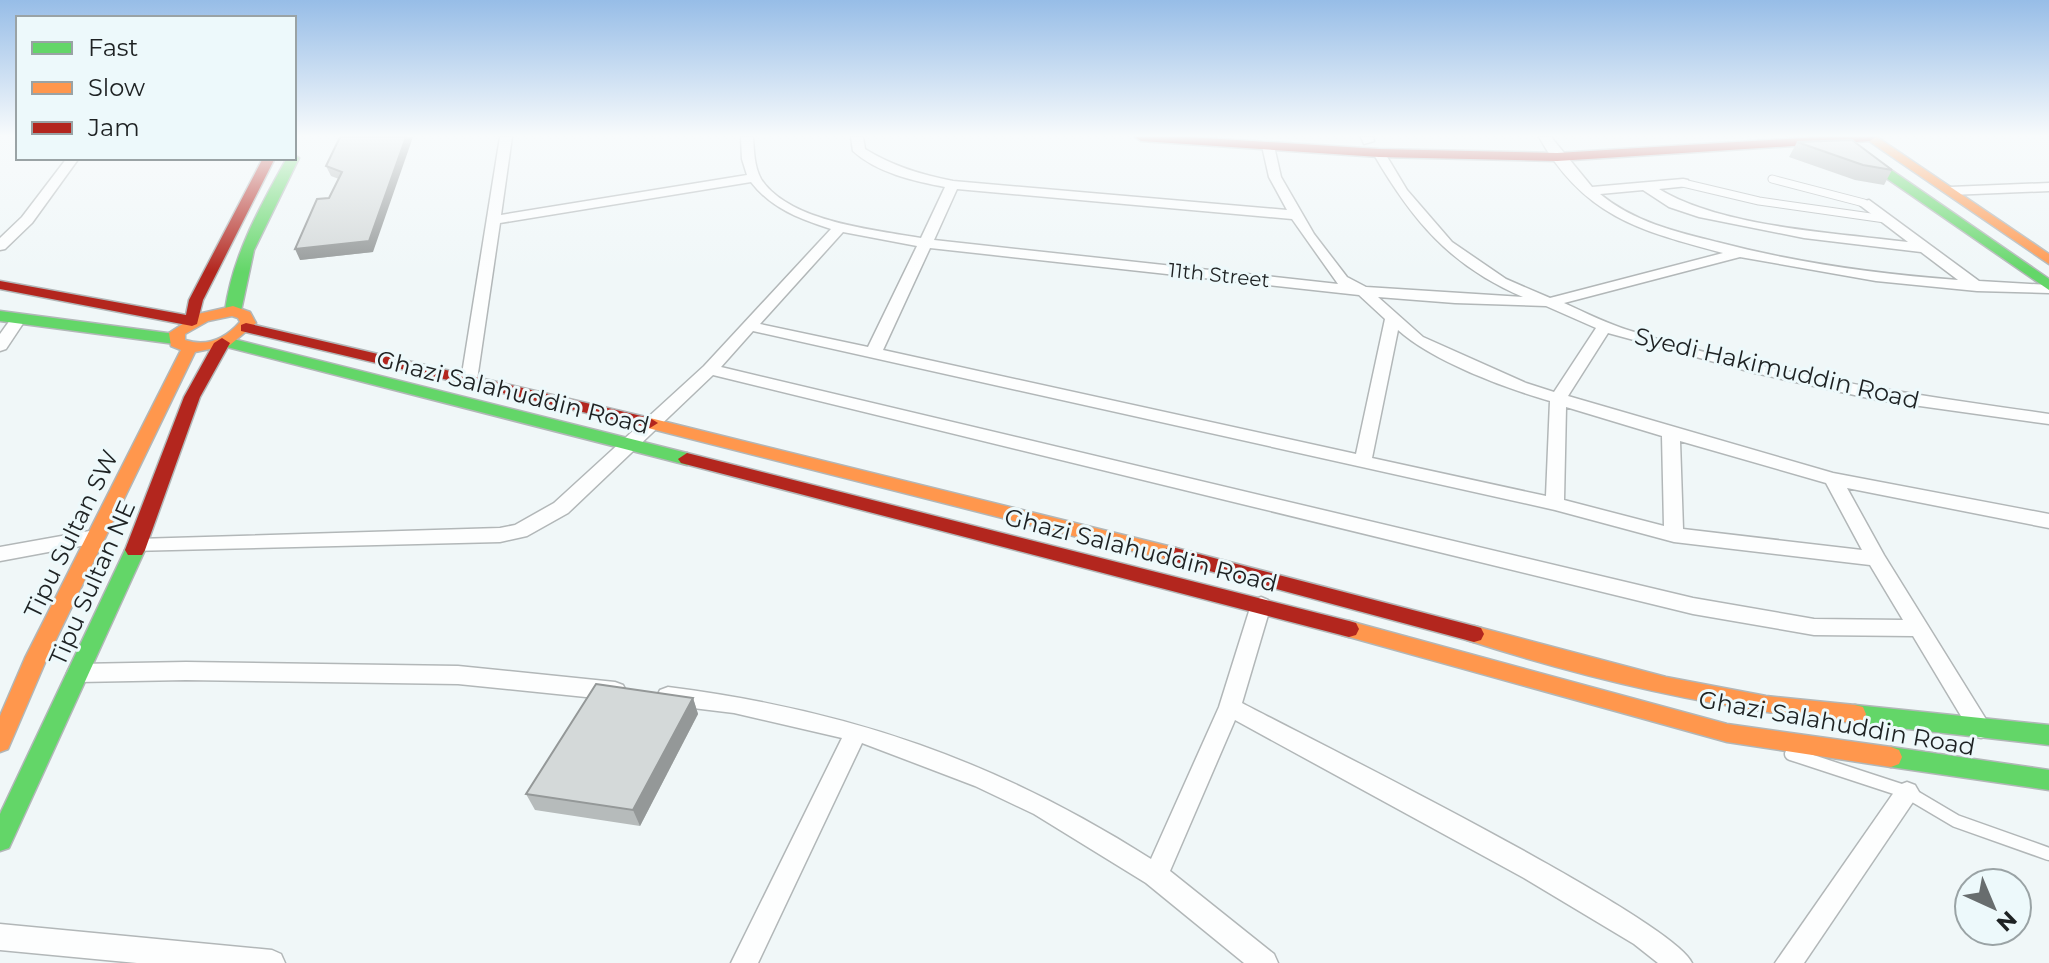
<svg xmlns="http://www.w3.org/2000/svg" width="2049" height="963" font-family="Montserrat,sans-serif">
<rect width="100%" height="100%" fill="#f0f7f8"/>
<g fill="none" stroke-linecap="round" stroke-linejoin="round">
<g stroke="#b2b7b8" stroke-width="9">
<g id="lane-far1">
<path d="M 1772,179 L 1864,203"/>
<path d="M 1683,183 L 1759,201 L 1885,219"/>
</g>
</g>
<g stroke="#b2b7b8" stroke-width="15">
<path id="lane" d="M 1791,754 L 1907,792 L 1956,821 L 2049,854"/>
</g>
<g stroke="#b2b7b8" stroke-width="3">
<g id="street">
<path d="M 500,137 L 512,137 L 501,215 L 747,175 L 742,159 L 741,137 L 753,137 C 754,151 754,166 761,179 C 789,222 875,230 921,238 L 945,187 C 914,181 877,173 853,151 L 851,137 L 863,137 L 865,149 C 892,166 922,175 953,181 L 1287,210 L 1269,177 L 1262,146 L 1268,142 L 1274,146 L 1281,177 L 1314,234 L 1347,277 L 1366,287 L 1523,297 C 1450,266 1412,220 1373,153 L 1375,150 L 1383,150 L 1407,190 L 1452,242 L 1506,279 L 1550,298 L 1723,253 C 1641,231 1584,217 1539,137 L 1551,137 L 1592,187 L 1683,179 L 1688,180 L 1688,186 L 1659,189 C 1721,227 1835,233 1908,242 L 1857,203 L 1869,200 L 1979,281 L 2049,285 L 2049,293 L 1977,291 L 1876,281 L 1740,257 L 1564,303 C 1586,313 1608,324 1631,331 C 1767,374 1908,394 2049,414 L 2049,424 L 1877,400 L 1755,373 L 1608,333 L 1568,396 L 1833,473 L 2049,514 L 2049,528 L 1847,488 L 1884,555 L 1992,729 L 1989,736 L 1981,738 L 1973,736 L 1913,636 L 1814,635 L 1693,614 L 713,375 L 568,513 L 527,536 L 500,542 L 130,551 L 127,546 L 130,541 L 137,539 L 500,528 L 515,525 L 554,503 L 704,366 L 831,229 C 800,219 772,209 751,182 L 500,223 L 477,380 L 475,384 L 463,384 L 461,380 ZM 957,189 L 1292,219 L 1338,284 L 934,240 ZM 1643,190 L 1669,207 L 1699,217 L 1804,238 L 1921,252 L 1958,280 C 1877,274 1797,263 1717,242 C 1676,232 1634,222 1600,194 ZM 843,232 L 917,246 L 868,347 L 760,324 ZM 930,248 L 1359,295 L 1385,319 L 1356,454 L 883,350 ZM 1378,297 L 1455,303 L 1546,306 L 1596,328 L 1554,392 L 1526,383 L 1423,337 ZM 1398,330 C 1432,361 1505,388 1550,401 L 1546,496 L 1372,458 ZM 753,331 L 1555,510 L 1674,542 L 1870,565 L 1903,620 L 1814,619 L 1693,598 L 721,367 ZM 1566,407 L 1662,436 L 1664,526 L 1564,500 ZM 1680,441 L 1826,483 L 1862,550 L 1683,529 Z"/>
<path d="M 1361,137 L 1373,137 L 1374,141 L 1364,144 Z"/>
<path d="M 67,158 L 79,158 L 32,223 L 5,249 L 0,250 L 0,238 L 22,217 Z"/>
<path d="M 2049,183 L 2049,191 L 1950,195 L 1944,191 L 1950,187 Z"/>
<path d="M 18,314 L 26,319 L 6,349 L 0,351 L 0,334 L 13,316 Z"/>
<path d="M 95,530 L 102,532 L 104,537 L 102,542 L 0,561 L 0,547 Z"/>
<path d="M 1261,597 L 1268,600 L 1271,605 L 1242,703 C 1308,738 1674,919 1692,963 L 1658,963 L 1634,944 L 1524,878 L 1235,720 L 1170,871 L 1274,954 L 1278,963 L 1244,963 L 1146,883 L 1034,814 L 975,786 L 862,743 L 758,963 L 731,963 L 842,738 L 734,713 L 668,705 L 660,702 L 657,696 L 660,690 L 668,687 C 849,710 997,761 1151,859 L 1219,707 L 1251,605 L 1254,600 Z"/>
<path d="M 186,662 L 458,666 L 615,682 L 623,685 L 626,691 L 623,697 L 615,700 L 458,684 L 186,680 L 78,682 L 70,679 L 67,673 L 70,667 L 78,664 Z"/>
<path d="M 1907,782 L 1915,785 L 1919,792 L 1915,799 L 1804,963 L 1775,963 L 1899,785 Z"/>
<path d="M 0,924 L 272,950 L 281,954 L 285,963 L 137,963 L 0,950 Z"/>
</g>
</g>
<g stroke="#b2b7b8" stroke-width="3">
<g id="fast">
<path d="M 1860,154 L 1868,154 L 2049,279 L 2049,290 L 1860,160 Z"/>
<path d="M 294,155 L 299,158 L 254,250 L 241,311 L 238,314 L 228,314 L 225,311 C 233,254 260,207 287,158 L 294,158 Z"/>
<path d="M 0,311 L 175,334 L 183,339 L 175,344 L 0,321 Z"/>
<path d="M 225,337 L 687,453 L 696,459 L 687,465 L 219,345 L 217,342 Z"/>
<path d="M 135,543 L 142,545 L 145,550 L 9,848 L 0,851 L 0,814 L 125,550 L 128,545 Z"/>
<path d="M 1855,705 L 2049,725 L 2049,745 L 1855,723 L 1847,721 L 1844,714 L 1847,707 Z"/>
<path d="M 1891,747 L 2049,770 L 2049,790 L 1891,767 L 1883,764 L 1880,757 L 1883,750 Z"/>
</g>
</g>
<g stroke="#b2b7b8" stroke-width="3">
<g id="slow">
<path d="M 1863,137 L 1877,137 L 2049,254 L 2049,264 Z"/>
<path d="M 233,306 L 250,312 L 256,323 L 230,345 L 195,352 L 47,658 L 8,749 L 0,752 L 0,716 L 25,658 L 181,350 L 171,346 L 169,333 L 198,314 ZM 232,316 L 238,318 L 240,322 C 225,339 207,347 185,340 L 185,334 L 208,321 Z"/>
<path d="M 650,418 L 1172,547 L 1179,549 L 1182,554 L 1179,559 L 1172,561 L 644,427 L 642,423 Z"/>
<path d="M 1349,621 L 1727,724 L 1891,747 L 1899,750 L 1902,757 L 1899,764 L 1891,767 L 1727,742 L 1342,635 L 1339,629 L 1342,623 Z"/>
<path d="M 1474,626 L 1666,677 L 1766,696 L 1855,705 L 1863,707 L 1866,714 L 1863,721 L 1855,723 C 1723,710 1593,681 1467,640 L 1464,634 L 1467,628 Z"/>
</g>
</g>
<g stroke="#b2b7b8" stroke-width="3">
<g id="jam">
<path d="M 1135,137 L 1191,137 L 1379,149 L 1557,153 L 1817,137 L 1876,137 L 1870,141 L 1557,161 L 1379,157 L 1141,141 Z"/>
<path d="M 263,158 L 275,158 L 203,300 L 197,324 L 192,326 L 0,289 L 0,281 L 186,315 L 189,300 Z"/>
<path d="M 246,323 L 650,418 L 658,423 L 650,428 L 241,331 L 241,325 Z"/>
<path d="M 222,338 L 230,343 L 200,397 L 145,550 L 142,555 L 128,555 L 125,550 L 184,397 L 214,343 Z"/>
<path d="M 687,453 L 1349,621 L 1356,623 L 1359,629 L 1356,635 L 1349,637 L 681,463 L 678,459 Z"/>
<path d="M 1172,547 L 1474,626 L 1481,628 L 1484,634 L 1481,640 L 1474,642 L 1165,559 L 1162,554 L 1165,549 Z"/>
</g>
</g>
<use href="#lane-far1" stroke="#fdfefe" stroke-width="7"/>
<use href="#lane" stroke="#fdfefe" stroke-width="12"/>
<use href="#street" fill="#fdfefe" fill-rule="evenodd"/>
<use href="#fast" fill="#63d668" fill-rule="evenodd"/>
<use href="#slow" fill="#ff974d" fill-rule="evenodd"/>
<use href="#jam" fill="#b3261e" fill-rule="evenodd"/>
</g>
<g fill="#b6bbbb">
<path d="M 340,137 L 373,252 L 300,260 L 339,179 L 331,176 L 326,166 Z"/>
<path d="M 1797,142 L 1892,170 L 1884,185 L 1855,180 L 1789,157 Z"/>
<path d="M 693,698 L 698,714 L 640,826 L 535,810 L 526,794 Z"/>
</g>
<g fill="#949898">
<path d="M 406,137 L 413,137 L 373,252 L 300,260 L 295,249 Z"/>
<path d="M 693,698 L 698,714 L 640,826 L 633,810 Z"/>
</g>
<g fill="#d4d9d9" stroke="#949898" stroke-width="2">
<path d="M 340,137 L 406,137 L 369,241 L 295,249 L 317,199 L 329,198 L 342,172 L 326,166 Z"/>
<path d="M 1852,140 L 1892,170 L 1863,165 L 1797,142 Z"/>
<path d="M 596,684 L 693,698 L 633,810 L 526,794 Z"/>
</g>
<linearGradient id="sky" x2="0" y2="1"><stop stop-color="#97bde7"/><stop offset="0.5" stop-color="#f8fbfc"/><stop offset="1" stop-color="#f8fbfc" stop-opacity="0"/></linearGradient>
<rect width="2049" height="272" fill="url(#sky)"/>
<g text-anchor="middle" dominant-baseline="central" stroke-width="6" stroke-linejoin="round" paint-order="stroke">
<g font-size="20" fill="#1e2223" stroke="#edf9fb">
<text transform="translate(1219 275) rotate(6)">11th Street</text>
</g>
<g font-size="24" fill="#1e2223" stroke="#edf9fb">
<text transform="translate(1777 368) rotate(13)">Syedi Hakimuddin Road</text>
<text transform="translate(513 392) rotate(14)">Ghazi Salahuddin Road</text>
<text transform="translate(71 534) rotate(-64)">Tipu Sultan SW</text>
<text transform="translate(1141 550) rotate(14)">Ghazi Salahuddin Road</text>
<text transform="translate(92 583) rotate(-66)">Tipu Sultan NE</text>
<text transform="translate(1837 723) rotate(10)">Ghazi Salahuddin Road</text>
</g>
</g>
<rect x="16" y="16" width="280" height="144" fill="#edf9fb" stroke="#9aa3a5" stroke-width="2"/>
<rect x="32" y="42" width="40" height="12" fill="#63d668" stroke="#9aa3a5" stroke-width="2"/>
<text x="88" y="56" font-size="24" fill="#1e2223">Fast</text>
<rect x="32" y="82" width="40" height="12" fill="#ff974d" stroke="#9aa3a5" stroke-width="2"/>
<text x="88" y="96" font-size="24" fill="#1e2223">Slow</text>
<rect x="32" y="122" width="40" height="12" fill="#b3261e" stroke="#9aa3a5" stroke-width="2"/>
<text x="88" y="136" font-size="24" fill="#1e2223">Jam</text>
<g transform="translate(1993 907) rotate(136)"><circle r="38" fill="#edf9fb" stroke="#9aa3a5" stroke-width="2"/>
<path d="M0-6L14 30L0 20L-14 30Z" fill="#686d6e"/>
<text y="-12" font-size="22" font-weight="bold" text-anchor="middle" fill="#1e2223">N</text>
</g>
</svg>
